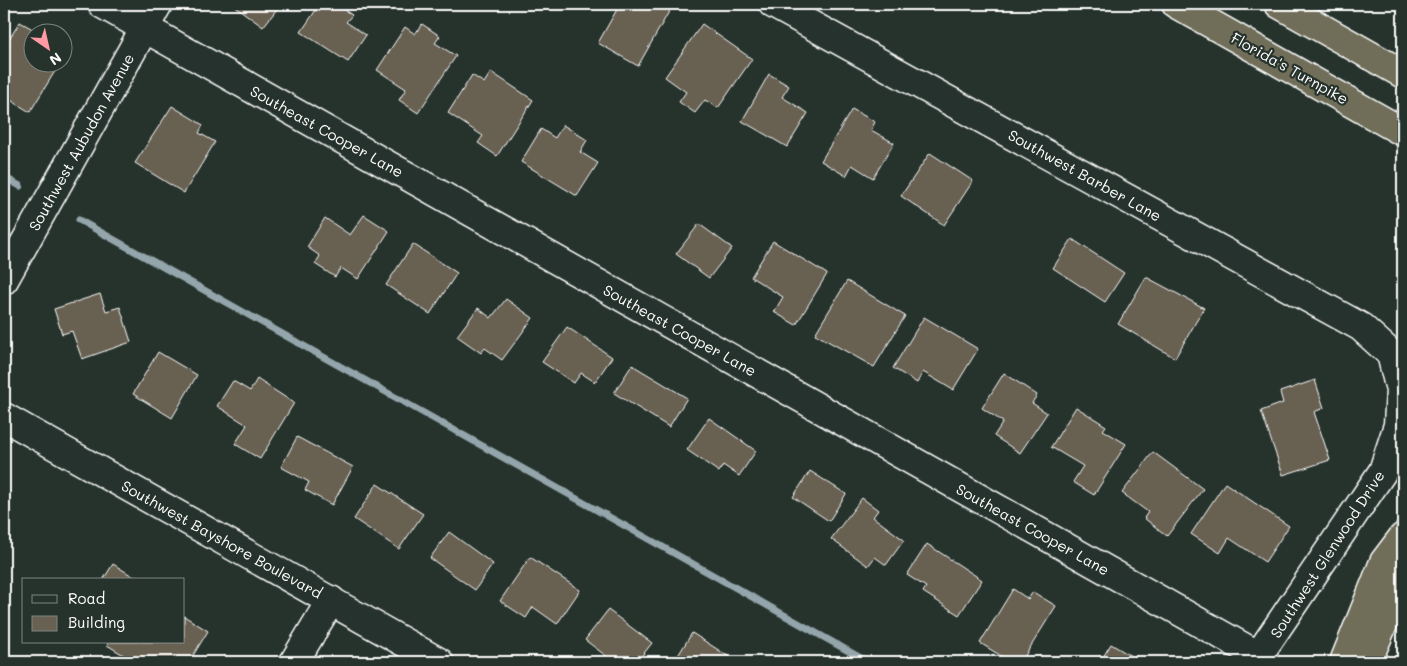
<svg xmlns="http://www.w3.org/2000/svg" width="1407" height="666" font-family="Mali,sans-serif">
<rect width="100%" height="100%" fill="#26332d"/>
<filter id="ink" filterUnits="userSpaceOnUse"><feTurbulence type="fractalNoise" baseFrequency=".02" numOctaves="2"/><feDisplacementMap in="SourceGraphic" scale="10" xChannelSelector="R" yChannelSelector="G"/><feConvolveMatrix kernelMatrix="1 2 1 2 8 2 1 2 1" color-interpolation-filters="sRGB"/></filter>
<g filter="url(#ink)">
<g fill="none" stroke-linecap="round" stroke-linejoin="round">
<g stroke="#94a6ab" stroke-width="7">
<path d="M 4,177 L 20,186"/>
<path d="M 79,220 L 868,662"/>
</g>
</g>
<g fill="#686051" stroke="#fff">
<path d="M 232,4 L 281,4 L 263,27 Z"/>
<path d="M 320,4 L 335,4 L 352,15 L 346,22 L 366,35 L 348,62 L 301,32 Z"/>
<path d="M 565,4 L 577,4 L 574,9 Z"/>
<path d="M 620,4 L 662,4 L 671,8 L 638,66 L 598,43 Z"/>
<path d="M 20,22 L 38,32 L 32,32 L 32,62 L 60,63 L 30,112 L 4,96 L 4,47 Z"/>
<path d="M 422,24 L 440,36 L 435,43 L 456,56 L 418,113 L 399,100 L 406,89 L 377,70 L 405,27 L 415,34 Z"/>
<path d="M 702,24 L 752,59 L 718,108 L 705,100 L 695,113 L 679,102 L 686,92 L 665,77 Z"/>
<path d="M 491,72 L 533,100 L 497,156 L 478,143 L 483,136 L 448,113 L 472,75 L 484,83 Z"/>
<path d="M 769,74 L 789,86 L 782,97 L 808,113 L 787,147 L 742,121 Z"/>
<path d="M 172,106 L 203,125 L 199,133 L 215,142 L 184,193 L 135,163 Z"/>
<path d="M 852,109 L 875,122 L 871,130 L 894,143 L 873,178 L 852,165 L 846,176 L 821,161 Z"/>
<path d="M 563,125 L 587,140 L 580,152 L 598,163 L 577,196 L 521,162 L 541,129 L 555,138 Z"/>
<path d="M 930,153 L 973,181 L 944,225 L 901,196 Z"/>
<path d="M 364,215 L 389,231 L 358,279 L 341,268 L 335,277 L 315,264 L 320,256 L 307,247 L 325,218 L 350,235 Z"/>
<path d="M 699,224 L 732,248 L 709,278 L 676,254 Z"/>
<path d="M 1072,239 L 1124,273 L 1105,302 L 1053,268 Z"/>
<path d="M 773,241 L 827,274 L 796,325 L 774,312 L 783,297 L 751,277 Z"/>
<path d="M 413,244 L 457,273 L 430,314 L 386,285 Z"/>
<path d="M 1146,277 L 1204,308 L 1175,358 L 1118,324 Z"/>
<path d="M 847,281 L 905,316 L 874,367 L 815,334 Z"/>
<path d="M 100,294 L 106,311 L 120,307 L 131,342 L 82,359 L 72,331 L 62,334 L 54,309 Z"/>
<path d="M 506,299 L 533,318 L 502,360 L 485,348 L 481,353 L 457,336 L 478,308 L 491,318 Z"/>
<path d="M 924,317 L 978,349 L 953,390 L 923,372 L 917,383 L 893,368 Z"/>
<path d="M 567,327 L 612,357 L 595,382 L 581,373 L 574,383 L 542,362 Z"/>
<path d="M 158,352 L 197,375 L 172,418 L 133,394 Z"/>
<path d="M 632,365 L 687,398 L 669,427 L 614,393 Z"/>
<path d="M 1004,373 L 1037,395 L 1032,403 L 1047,413 L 1020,453 L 994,436 L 1003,422 L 982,408 Z"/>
<path d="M 257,379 L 294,403 L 260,459 L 235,444 L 247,425 L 217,406 L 233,381 L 250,391 Z"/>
<path d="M 1315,380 L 1324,408 L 1314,412 L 1330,460 L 1283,475 L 1261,411 L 1283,403 L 1280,392 Z"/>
<path d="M 1076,407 L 1106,426 L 1103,430 L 1126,444 L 1094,495 L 1073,482 L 1083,466 L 1051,447 Z"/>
<path d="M 709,418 L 756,451 L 739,476 L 723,465 L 719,472 L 687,450 Z"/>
<path d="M 297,437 L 353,467 L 332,505 L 305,490 L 309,482 L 281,467 Z"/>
<path d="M 1153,452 L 1203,489 L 1167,536 L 1144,518 L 1148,512 L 1122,493 Z"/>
<path d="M 810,471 L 846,494 L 829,521 L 793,497 Z"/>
<path d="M 1225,483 L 1289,526 L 1265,562 L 1229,538 L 1220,553 L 1191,534 Z"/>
<path d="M 377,484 L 423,514 L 399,549 L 354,519 Z"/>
<path d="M 862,498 L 878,510 L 873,517 L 904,540 L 886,565 L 875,557 L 868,566 L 831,539 Z"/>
<path d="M 449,532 L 493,564 L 475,590 L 430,558 Z"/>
<path d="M 927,544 L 982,580 L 959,615 L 923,592 L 926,587 L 907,575 Z"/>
<path d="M 530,557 L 580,590 L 557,624 L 533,607 L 526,618 L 500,601 Z"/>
<path d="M 113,564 L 139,580 L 103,580 Z"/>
<path d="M 1013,589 L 1028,599 L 1033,592 L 1056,606 L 1021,662 L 1011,662 L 980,643 Z"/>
<path d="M 608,610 L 652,643 L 637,662 L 614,662 L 585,640 Z"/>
<path d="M 184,616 L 208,631 L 189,662 L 135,662 L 107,645 L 109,642 L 184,642 Z"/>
<path d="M 692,633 L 734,660 L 732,662 L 674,662 Z"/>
<path d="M 1111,644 L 1141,662 L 1100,662 Z"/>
</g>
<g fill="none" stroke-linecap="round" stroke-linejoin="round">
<g stroke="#fff" stroke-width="31">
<g id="minor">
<path d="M 102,4 L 1259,656"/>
<path d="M 773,4 L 1361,327 L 1391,354 L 1400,390 L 1398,425 L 1383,471 L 1254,662"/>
<path d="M 4,280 L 158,4"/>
<path d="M 4,417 L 439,662"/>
<path d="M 294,662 L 331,600"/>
</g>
</g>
<g stroke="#fff" stroke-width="31">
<g id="highway">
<path d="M 1176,4 L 1403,132"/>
<path d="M 1279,4 L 1403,74"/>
<path d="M 1344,662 L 1384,562 L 1403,537"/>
<path d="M 1367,662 L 1403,577"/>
</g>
</g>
<use href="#minor" stroke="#26332d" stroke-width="28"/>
<use href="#highway" stroke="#706e59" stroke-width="28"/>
</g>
</g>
<g text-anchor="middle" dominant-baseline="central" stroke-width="4.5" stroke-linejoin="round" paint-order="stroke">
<g font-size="15" fill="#fff" stroke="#26332d">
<text transform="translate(1290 68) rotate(29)">Florida's Turnpike</text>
<text transform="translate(327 131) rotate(29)">Southeast Cooper Lane</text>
<text transform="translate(81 142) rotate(-61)">Southwest Aubudon Avenue</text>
<text transform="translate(1085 175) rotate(29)">Southwest Barber Lane</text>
<text transform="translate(680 330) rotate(29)">Southeast Cooper Lane</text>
<text transform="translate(1033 529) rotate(29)">Southeast Cooper Lane</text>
<text transform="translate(222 539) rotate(29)">Southwest Bayshore Boulevard</text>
<text transform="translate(1327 554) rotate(-57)">Southwest Glenwood Drive</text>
</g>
</g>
<rect width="1407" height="666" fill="none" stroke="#26332d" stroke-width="20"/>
<rect x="10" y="10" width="1387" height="646" fill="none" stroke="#fff" stroke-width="2" filter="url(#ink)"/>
<rect x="22" y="578" width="162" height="65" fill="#26332d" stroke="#7d8581"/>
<rect x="32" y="595" width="25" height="8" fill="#26332d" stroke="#7d8581"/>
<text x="68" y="604" font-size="15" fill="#ffffff">Road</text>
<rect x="32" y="616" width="25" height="15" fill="#686051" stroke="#7d8581"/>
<text x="68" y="628" font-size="15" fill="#ffffff">Building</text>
<g transform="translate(48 48) rotate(146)"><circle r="24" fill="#26332d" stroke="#7d8581"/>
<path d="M0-4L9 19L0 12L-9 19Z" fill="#ff9aa2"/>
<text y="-8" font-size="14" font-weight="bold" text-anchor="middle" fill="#ffffff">N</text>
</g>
</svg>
